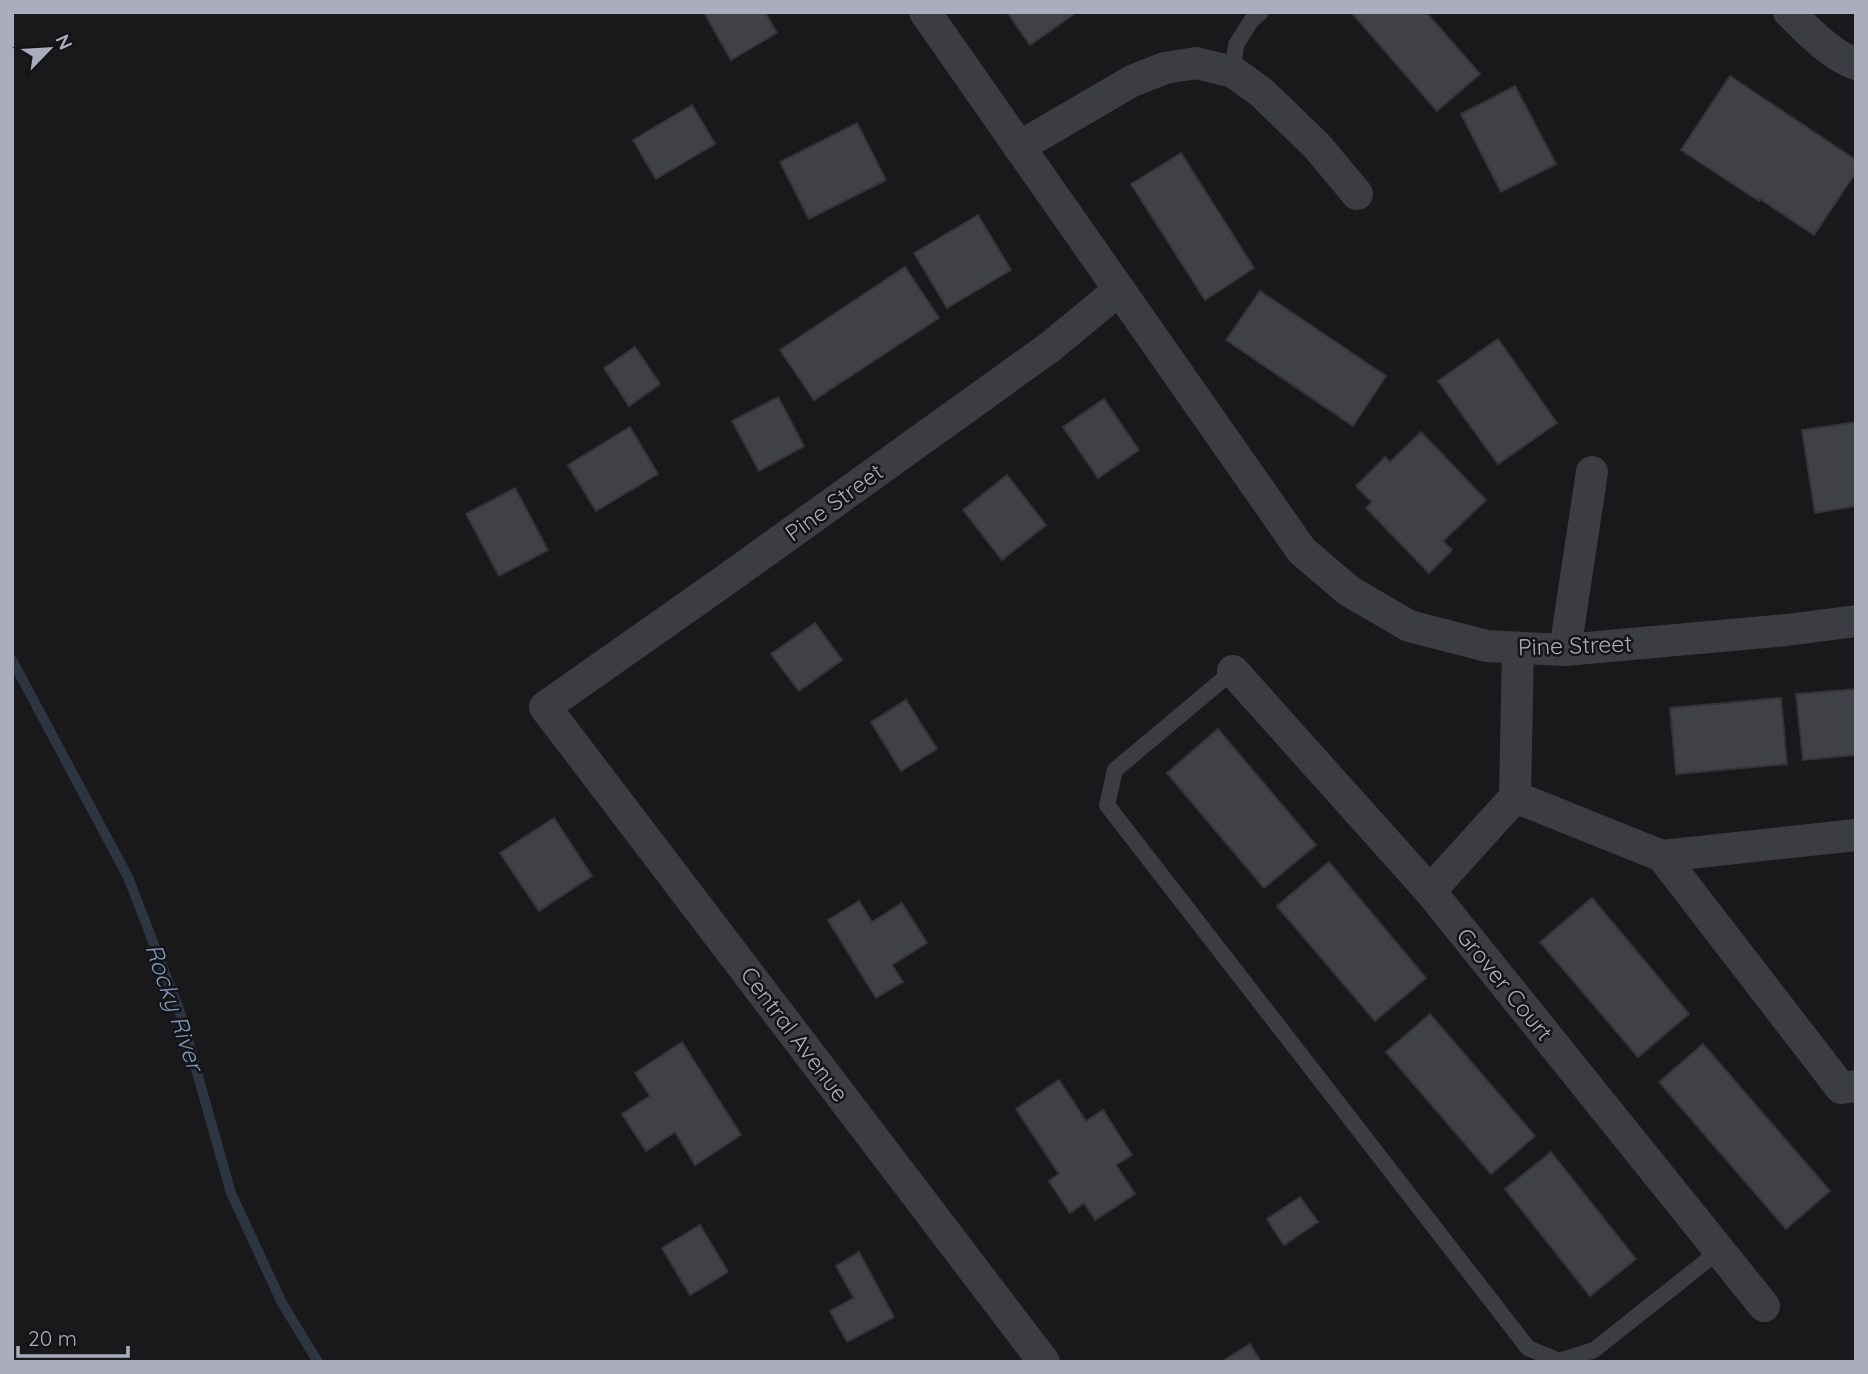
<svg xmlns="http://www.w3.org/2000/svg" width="1868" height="1374" font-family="Quicksand,sans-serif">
<rect width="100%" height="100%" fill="#19191c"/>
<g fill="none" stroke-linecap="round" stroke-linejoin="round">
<path stroke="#2d3541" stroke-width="10" d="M 12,660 L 128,877 L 180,1012 L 231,1193 L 282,1303 L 318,1362"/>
</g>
<g fill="#404146" stroke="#343338" stroke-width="2">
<path d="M 704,12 L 765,12 L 777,33 L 731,60 Z"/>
<path d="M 1007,12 L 1077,12 L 1030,45 Z"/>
<path d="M 1351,12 L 1426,12 L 1480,74 L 1437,111 Z"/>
<path d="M 1730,76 L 1856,160 L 1856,172 L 1814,235 L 1760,199 L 1759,201 L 1681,150 Z"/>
<path d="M 1515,86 L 1556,164 L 1501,192 L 1461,114 Z"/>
<path d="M 692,105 L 715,144 L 656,179 L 633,140 Z"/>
<path d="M 857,123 L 886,180 L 809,219 L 780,162 Z"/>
<path d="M 1181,153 L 1254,268 L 1205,300 L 1131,184 Z"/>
<path d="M 978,215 L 1011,270 L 947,308 L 914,253 Z"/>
<path d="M 905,267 L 939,318 L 814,400 L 780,350 Z"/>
<path d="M 1260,291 L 1386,376 L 1353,426 L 1226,340 Z"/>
<path d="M 1498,339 L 1557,423 L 1498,464 L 1438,381 Z"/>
<path d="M 635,347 L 660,384 L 629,406 L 604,368 Z"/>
<path d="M 778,397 L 804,446 L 759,471 L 732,421 Z"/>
<path d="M 1104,399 L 1139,450 L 1098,478 L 1063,427 Z"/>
<path d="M 1856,422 L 1856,506 L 1815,513 L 1802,430 Z"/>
<path d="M 630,427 L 658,474 L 596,511 L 568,465 Z"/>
<path d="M 1421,432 L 1486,500 L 1443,541 L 1452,550 L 1429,573 L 1366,508 L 1372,502 L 1356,486 L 1385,457 L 1390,462 Z"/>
<path d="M 1007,475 L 1046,525 L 1002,560 L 963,510 Z"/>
<path d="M 515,488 L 548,550 L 499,576 L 466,514 Z"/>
<path d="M 815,623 L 842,660 L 799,691 L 771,654 Z"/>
<path d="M 1856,689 L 1856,755 L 1803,760 L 1796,694 Z"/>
<path d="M 1781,698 L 1787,764 L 1676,774 L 1670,708 Z"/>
<path d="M 906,700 L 937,749 L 901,771 L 871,722 Z"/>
<path d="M 1218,729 L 1316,845 L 1264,888 L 1167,773 Z"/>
<path d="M 554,818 L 592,876 L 539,911 L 500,853 Z"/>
<path d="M 1329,862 L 1426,978 L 1375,1021 L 1277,906 Z"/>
<path d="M 1592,898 L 1689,1014 L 1638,1057 L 1540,942 Z"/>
<path d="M 859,901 L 872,922 L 902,903 L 927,943 L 892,965 L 903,982 L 876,998 L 828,920 Z"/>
<path d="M 1430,1014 L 1535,1136 L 1491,1174 L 1386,1052 Z"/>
<path d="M 682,1042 L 741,1135 L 695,1165 L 675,1132 L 646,1151 L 622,1114 L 650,1096 L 635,1073 Z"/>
<path d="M 1703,1044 L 1830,1191 L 1786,1229 L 1659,1082 Z"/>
<path d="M 1059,1080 L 1086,1121 L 1103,1110 L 1132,1155 L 1116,1165 L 1135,1194 L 1095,1220 L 1084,1203 L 1070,1213 L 1049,1181 L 1059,1174 L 1016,1109 Z"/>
<path d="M 1551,1152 L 1636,1259 L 1590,1296 L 1505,1189 Z"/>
<path d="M 1300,1197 L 1318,1222 L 1284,1245 L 1267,1219 Z"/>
<path d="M 700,1225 L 728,1272 L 690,1295 L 662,1248 Z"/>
<path d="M 859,1252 L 894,1317 L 847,1342 L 830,1311 L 854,1298 L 836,1266 Z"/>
<path d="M 1250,1344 L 1261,1362 L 1221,1362 Z"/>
</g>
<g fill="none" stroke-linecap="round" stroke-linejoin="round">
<g stroke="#3c3c43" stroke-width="16">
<path d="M 1233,72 L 1236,45 L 1251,21 L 1261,12"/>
<path d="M 1233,671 L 1115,770 L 1107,805 L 1528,1348 L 1559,1361 L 1594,1350 L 1719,1251"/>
</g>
<g stroke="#3c3c43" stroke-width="32">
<path d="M 925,12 L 1302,551 L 1349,591 L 1409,626 L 1487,646 L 1565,650 L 1787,630 L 1856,621"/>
<path d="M 1789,12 C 1807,30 1832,56 1856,64"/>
<path d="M 1019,147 L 1132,81 L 1165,68 L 1196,63 L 1233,72 L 1261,92 L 1317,146 L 1357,194"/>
<path d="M 1565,650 L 1592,472"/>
<path d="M 1233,671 L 1430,891 L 1764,1306"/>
<path d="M 1515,797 L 1662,856 L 1856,835"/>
<path d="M 1662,856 L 1841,1088 L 1856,1086"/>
<path d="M 1430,891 L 1515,797 L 1518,648"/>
<path d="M 1044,1362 L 545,707 L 727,579 L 1050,347 L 1119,290"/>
</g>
</g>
<g text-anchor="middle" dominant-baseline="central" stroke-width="5" stroke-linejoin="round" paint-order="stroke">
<g font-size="23" fill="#aaadbc" stroke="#141417">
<text transform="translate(834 502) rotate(-36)">Pine Street</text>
<text transform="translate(1575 645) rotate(-2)">Pine Street</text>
<text transform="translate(1505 984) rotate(51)">Grover Court</text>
<text transform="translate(795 1034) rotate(53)">Central Avenue</text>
</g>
<g font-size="24" font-style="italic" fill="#7e95ba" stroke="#141417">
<text transform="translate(175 1007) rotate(71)">Rocky River</text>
</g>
</g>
<rect width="1868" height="1374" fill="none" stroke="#aaadbc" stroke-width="28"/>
<g transform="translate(49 49) rotate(65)" stroke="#141417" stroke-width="5" paint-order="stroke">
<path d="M0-5L12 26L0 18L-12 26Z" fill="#aaadbc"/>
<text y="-10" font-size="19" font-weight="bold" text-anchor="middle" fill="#aaadbc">N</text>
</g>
<path d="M18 1346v10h110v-10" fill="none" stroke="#aaadbc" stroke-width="3.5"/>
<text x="28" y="1346" font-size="21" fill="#aaadbc" stroke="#141417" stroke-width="5" paint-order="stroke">20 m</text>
</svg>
